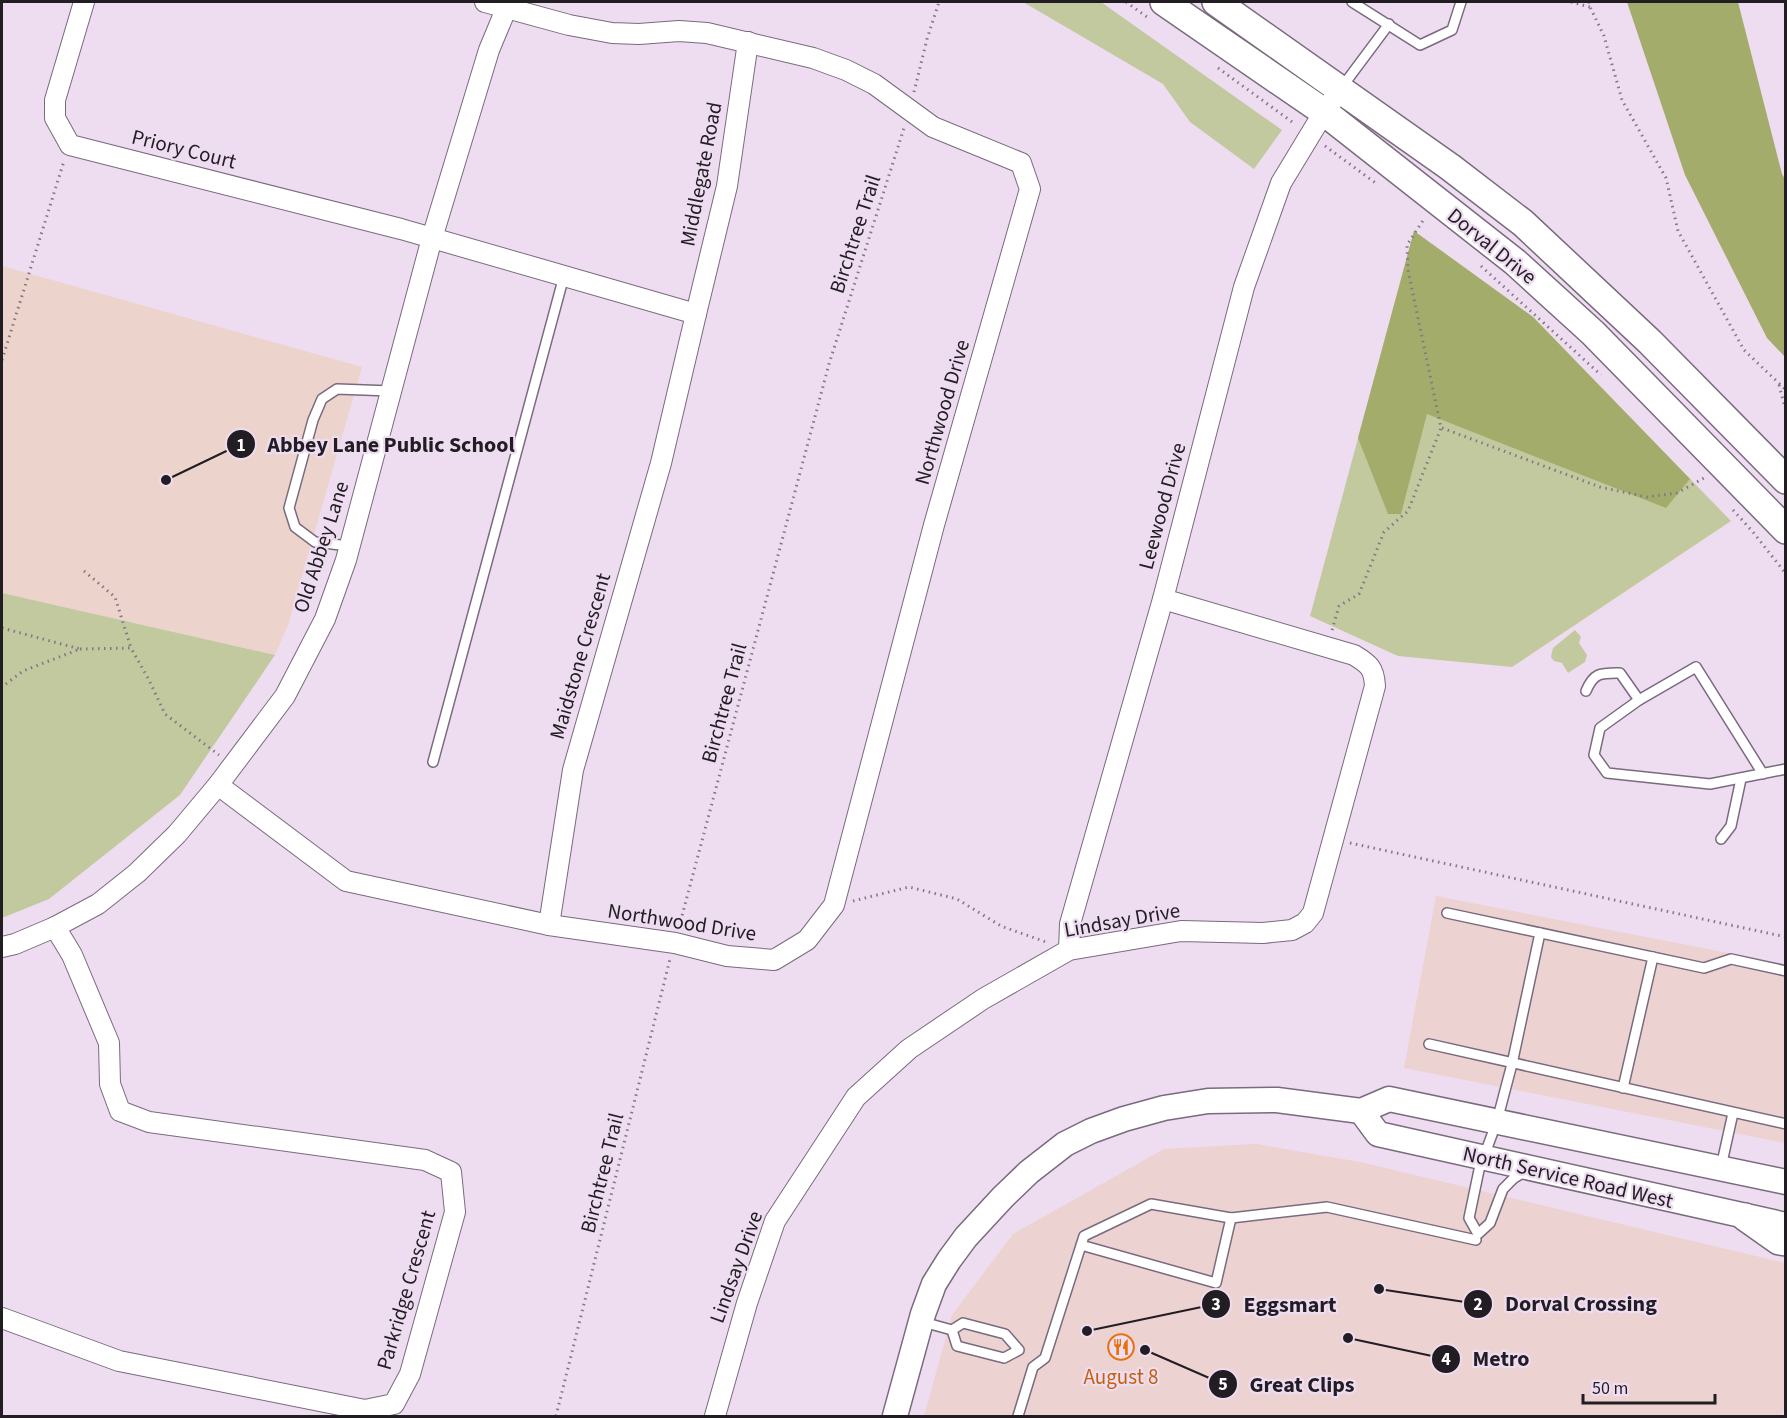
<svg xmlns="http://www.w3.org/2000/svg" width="1787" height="1418" font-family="'Source Sans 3',sans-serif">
<rect width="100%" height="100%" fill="#eedcf1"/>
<g fill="#ecd2d1">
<path d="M 1436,896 L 1785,964 L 1785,1143 L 1404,1068 Z"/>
<path d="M 1256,1144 L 1360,1162 L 1785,1263 L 1786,1402 L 1782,1416 L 924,1416 L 952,1315 L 1013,1234 L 1164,1149 Z"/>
</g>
<path fill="#ecd3cb" d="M 2,266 L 362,367 L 288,625 L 275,655 L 2,593 Z"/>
<g fill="#c3c99f">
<path d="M 1023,2 L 1101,2 L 1282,130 L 1254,169 L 1190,122 L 1163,84 Z"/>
<path d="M 1414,231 L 1533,317 L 1731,521 L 1512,667 L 1398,656 L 1310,616 Z"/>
<path d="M 2,593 L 275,655 L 180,795 L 49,899 L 2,918 Z"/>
<path d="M 1575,630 L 1581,637 L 1579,643 L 1587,655 L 1585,662 L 1568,673 L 1562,663 L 1554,661 L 1551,657 L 1553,648 Z"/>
</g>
<g fill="#a4ac6c">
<path d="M 1627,2 L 1738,2 L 1782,174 L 1785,179 L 1785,357 L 1767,338 L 1685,175 Z"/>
<path d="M 1414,231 L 1533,317 L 1690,479 L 1666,508 L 1427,414 L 1401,514 L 1388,514 L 1358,438 Z"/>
</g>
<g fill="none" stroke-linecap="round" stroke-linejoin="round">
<g stroke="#7a6a7d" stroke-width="12">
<g id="service">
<path d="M 1352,2 L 1420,45 L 1452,30 L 1461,2"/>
<path d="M 1342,87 L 1389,24"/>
<path d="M 349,546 L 315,542 L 295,527 L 289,508 L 313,420 L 322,399 L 337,389 L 391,391"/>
<path d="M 1586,691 C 1594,672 1601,673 1620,673 L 1639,700"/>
<path d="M 433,762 L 564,276"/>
<path d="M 1763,774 L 1696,667 L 1639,700 L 1600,728 L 1594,755 L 1607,773 L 1710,784 L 1786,769"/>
<path d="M 1721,839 L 1731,826 L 1741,779"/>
<path d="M 1447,913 L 1704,968 L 1731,959 L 1786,971"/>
<path d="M 1429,1044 L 1786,1124"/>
<path d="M 1623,1088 L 1653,957"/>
<path d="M 1721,1167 L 1733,1113"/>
<path d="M 1526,1171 L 1514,1178 L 1503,1189 L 1490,1223 L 1478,1234 L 1469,1218 L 1479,1170 L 1497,1121 L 1512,1064 L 1540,933"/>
<path d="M 1231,1218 L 1327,1207 L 1476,1240"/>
<path d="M 923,1322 L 952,1330 L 963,1323 L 1005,1334 L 1019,1350 L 1004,1358 L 957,1346 L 952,1330"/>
<path d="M 1018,1416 L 1033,1367 L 1045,1358 L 1084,1236 L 1151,1204 L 1231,1218 L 1216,1283 L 1081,1245"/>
</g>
</g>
<g stroke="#7a6a7d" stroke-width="22">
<g id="minor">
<path d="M 84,2 L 55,100 L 55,118 L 70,145 L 401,229 L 696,314 L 661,463 L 573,770 L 549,925 L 346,881 L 218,785"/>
<path d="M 485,2 L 569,25 L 612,33 L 639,34 L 679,31 L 707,33 L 813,58 L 846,70 L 874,84 L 933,127 L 1021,163 L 1030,189 L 934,525 L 834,905 L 807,940 L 774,960 L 727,956 L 675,943 L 549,925"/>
<path d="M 696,314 L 727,186 L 748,42"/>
<path d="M 2,947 L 15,944 L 55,927 L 98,904 L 137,873 L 177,834 L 218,785 L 285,696 L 325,619 L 346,560 L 432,238 L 489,50 L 509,2"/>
<path d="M 1069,950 L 1070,924 L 1163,599 L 1244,287 L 1281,183 L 1324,112 L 1341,89"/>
<path d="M 2,1318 L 119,1361 L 365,1410 L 394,1404 L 410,1374 L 455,1212 L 451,1172 L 425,1160 L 149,1122 L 120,1111 L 110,1084 L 109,1043 L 72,955 L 55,927"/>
<path d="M 715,1416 L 747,1303 L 775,1221 L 856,1097 L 909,1049 L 983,999 L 1069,950 L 1181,931 L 1263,933 L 1292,930 L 1305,923 L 1313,913 L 1375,686 C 1374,668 1369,664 1354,655 L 1163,599"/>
</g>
</g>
<g stroke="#7a6a7d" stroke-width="27">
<g id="tertiary">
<path d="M 1361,1111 L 1378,1134 L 1786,1225"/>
<path d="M 895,1416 L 923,1314 L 934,1284 L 949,1260 L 966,1237 L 1003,1197 L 1029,1172 L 1065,1144 L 1091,1131 L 1124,1119 L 1164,1108 L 1208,1101 L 1277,1100 L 1361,1111 L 1389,1099 L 1786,1182"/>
</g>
</g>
<g stroke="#7a6a7d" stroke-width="30">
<g id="secondary">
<path d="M 1164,2 L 1324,112 L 1515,262 L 1593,333 L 1786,530"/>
<path d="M 1216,2 L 1450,167 L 1523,223 L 1650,342 L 1786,480"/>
<path d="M 1745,1217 L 1779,1241 L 1786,1242"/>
</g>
</g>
<g stroke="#837785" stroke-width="3" stroke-dasharray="1.5 4.5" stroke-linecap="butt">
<path d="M 1126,2 L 1147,17"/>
<path d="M 1571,2 L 1590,7"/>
<path d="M 1589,2 L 1590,7 L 1604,36 L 1622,100 L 1666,178 L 1678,231 L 1744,350 L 1786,390"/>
<path d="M 1218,68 L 1295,124"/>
<path d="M 914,92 L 927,39 L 939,2"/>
<path d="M 1325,146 L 1377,184"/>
<path d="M 1481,266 L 1601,375"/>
<path d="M 2,360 L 64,161"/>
<path d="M 1779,385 L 1786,411"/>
<path d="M 1442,428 L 1600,487 L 1647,497 L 1677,493 L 1704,478"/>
<path d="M 1733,510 L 1753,532 L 1786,574"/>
<path d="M 84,571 L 115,597 L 131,648"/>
<path d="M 2,628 L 80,649 L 23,671 L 2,687"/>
<path d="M 1332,630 L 1339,606 L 1359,594 L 1384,532 L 1408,511 L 1441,428 L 1408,270 L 1407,245 L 1424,219"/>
<path d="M 80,649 L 131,648 L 149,680 L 165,714 L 219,755"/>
<path d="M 1350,843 L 1786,937"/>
<path d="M 853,901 L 909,887 L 957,899 L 1001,926 L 1046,942"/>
<path d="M 679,927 L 829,364 L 904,128"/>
<path d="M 556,1416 L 670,959"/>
</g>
<use href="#service" stroke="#fff" stroke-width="9"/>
<use href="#minor" stroke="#fff" stroke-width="20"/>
<use href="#tertiary" stroke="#fff" stroke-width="24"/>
<use href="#secondary" stroke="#fff" stroke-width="27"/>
</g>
<defs>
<g id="restaurant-ring" transform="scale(1.35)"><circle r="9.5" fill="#eedcf1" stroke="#e8710a" stroke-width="1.5"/><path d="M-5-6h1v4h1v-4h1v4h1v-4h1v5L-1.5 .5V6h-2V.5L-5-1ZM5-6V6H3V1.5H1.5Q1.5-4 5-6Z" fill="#e8710a"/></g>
</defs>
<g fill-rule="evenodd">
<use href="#restaurant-ring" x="1121" y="1347"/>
</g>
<g text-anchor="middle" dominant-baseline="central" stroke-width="4.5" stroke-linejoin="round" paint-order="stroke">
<g font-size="21" fill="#221c23" stroke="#eedcf1">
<text transform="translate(184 149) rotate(14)">Priory Court</text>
<text transform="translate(701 174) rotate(-79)">Middlegate Road</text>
<text transform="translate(855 234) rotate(-72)">Birchtree Trail</text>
<text transform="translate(1492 246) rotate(39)">Dorval Drive</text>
<text transform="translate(942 412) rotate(-74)">Northwood Drive</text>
<text transform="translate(1162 506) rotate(-75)">Leewood Drive</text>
<text transform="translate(321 547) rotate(-72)">Old Abbey Lane</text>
<text transform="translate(580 656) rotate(-74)">Maidstone Crescent</text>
<text transform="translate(724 703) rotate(-75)">Birchtree Trail</text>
<text transform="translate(1122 920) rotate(-10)">Lindsay Drive</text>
<text transform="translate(682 922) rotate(9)">Northwood Drive</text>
<text transform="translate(602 1173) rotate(-76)">Birchtree Trail</text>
<text transform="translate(1568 1177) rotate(13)">North Service Road West</text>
<text transform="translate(736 1267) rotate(-70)">Lindsay Drive</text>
<text transform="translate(406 1290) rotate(-74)">Parkridge Crescent</text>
</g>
<g font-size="21" fill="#c56008" stroke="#eedcf1">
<text x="1121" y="1377">August 8</text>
</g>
</g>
<path fill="none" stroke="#221c23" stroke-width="2" d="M166 480L241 444M1379 1289L1478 1304M1087 1331L1216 1304M1348 1338L1446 1359M1145 1350L1223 1384"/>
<g fill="#221c23" stroke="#eedcf1" stroke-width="2">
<circle cx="166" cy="480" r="6"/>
<circle cx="1379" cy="1289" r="6"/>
<circle cx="1087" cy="1331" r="6"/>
<circle cx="1348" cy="1338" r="6"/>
<circle cx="1145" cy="1350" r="6"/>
<circle cx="241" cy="444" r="15"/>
<circle cx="1478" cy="1304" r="15"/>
<circle cx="1216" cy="1304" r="15"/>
<circle cx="1446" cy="1359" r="15"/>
<circle cx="1223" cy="1384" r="15"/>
</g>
<g font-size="18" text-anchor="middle" font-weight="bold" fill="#fff">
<text x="241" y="451">1</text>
<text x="1478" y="1310">2</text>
<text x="1216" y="1310">3</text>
<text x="1446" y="1365">4</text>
<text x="1223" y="1390">5</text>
</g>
<g font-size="22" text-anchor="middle" font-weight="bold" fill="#221c23" stroke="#eedcf1" stroke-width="4.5" stroke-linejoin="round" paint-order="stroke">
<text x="391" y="452">Abbey Lane Public School</text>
<text x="1581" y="1311">Dorval Crossing</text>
<text x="1290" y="1312">Eggsmart</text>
<text x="1501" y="1366">Metro</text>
<text x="1302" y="1392">Great Clips</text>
</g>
<rect width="1787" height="1418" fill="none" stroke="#221c23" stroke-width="6"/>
<path d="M1583 1394v9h132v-9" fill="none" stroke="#221c23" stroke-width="3"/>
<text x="1592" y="1394" font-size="18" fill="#221c23" stroke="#eedcf1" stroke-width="4.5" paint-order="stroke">50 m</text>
</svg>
